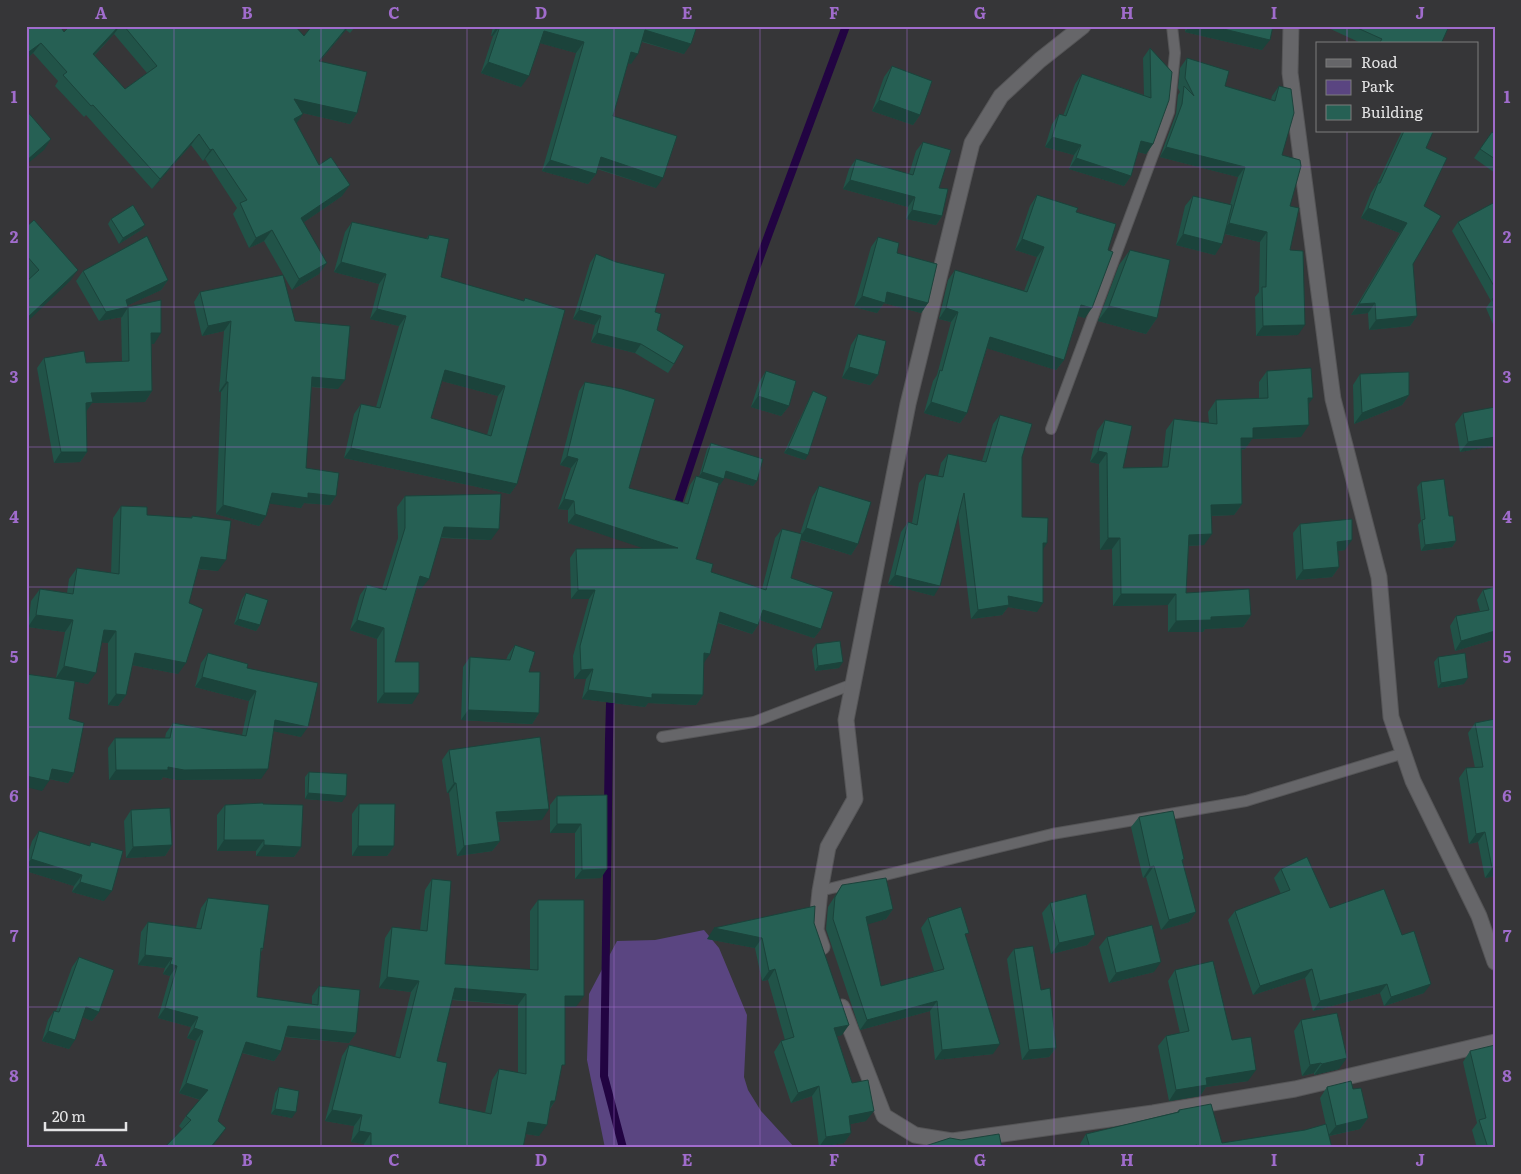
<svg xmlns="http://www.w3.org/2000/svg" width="1521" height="1174" font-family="Literata,serif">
<rect width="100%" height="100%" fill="#363638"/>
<path fill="#5a4581" d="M 704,930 L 719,948 L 747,1015 L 744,1077 L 748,1090 L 761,1111 L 795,1148 L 605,1148 L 587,1060 L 589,994 L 617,941 L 655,940 Z"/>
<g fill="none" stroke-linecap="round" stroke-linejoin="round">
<g stroke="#220442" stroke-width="8">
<path d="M 675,512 L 752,279 L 846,26"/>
<path d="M 614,693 L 610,704 L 609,739 L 604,1076 L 623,1148"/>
</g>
<g stroke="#555557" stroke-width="12">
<g id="lane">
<path d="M 1051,429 L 1169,112 L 1175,53 L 1172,26"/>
<path d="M 662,737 L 754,722 L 853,684"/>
<path d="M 820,891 L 1052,834 L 1246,801 L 1404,753"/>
</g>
</g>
<g stroke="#555557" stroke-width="17">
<g id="street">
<path d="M 1291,26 L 1290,73 L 1333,399 L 1379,577 L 1391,717 L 1413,781 L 1479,916 L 1495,962"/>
<path d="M 822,947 L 816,930 L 820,891 L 828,847 L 855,799 L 846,720 L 908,404 L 972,143 L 1001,96 L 1040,60 L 1083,26"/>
<path d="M 842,1007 L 884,1116 L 915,1135 L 952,1141 L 1153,1113 L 1295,1089 L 1495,1042"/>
</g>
</g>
<use href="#lane" stroke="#666669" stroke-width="10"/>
<use href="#street" stroke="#666669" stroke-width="15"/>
</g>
<g fill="#215348" fill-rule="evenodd">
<path d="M 26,26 L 64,32 L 70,26 L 295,26 L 304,36 L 312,26 L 356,26 L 350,33 L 346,30 L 320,61 L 357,113 L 350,124 L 303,113 L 296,124 L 319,165 L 342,196 L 304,222 L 319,274 L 292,290 L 264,241 L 249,248 L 233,214 L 237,208 L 205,159 L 203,161 L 191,145 L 152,189 L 86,115 L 84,117 L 55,86 L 58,81 L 33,53 L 26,59 ZM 114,34 L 147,73 L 125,89 L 94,56 Z"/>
<path d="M 493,26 L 697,26 L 684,54 L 642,42 L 631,64 L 628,63 L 613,116 L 656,188 L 597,169 L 596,174 L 588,184 L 542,171 L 576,53 L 540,43 L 521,87 L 481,73 L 493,36 L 491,36 Z"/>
<path d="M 1186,26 L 1273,26 L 1262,50 L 1185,32 Z"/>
<path d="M 1324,26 L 1449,26 L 1441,44 L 1363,44 Z"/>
<path d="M 1150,48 L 1153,144 L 1146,154 L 1138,152 L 1131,176 L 1124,186 L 1069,169 L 1074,155 L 1045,147 L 1052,124 L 1059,114 L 1063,116 L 1075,84 L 1082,74 L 1144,95 L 1143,58 Z"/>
<path d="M 1187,58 L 1225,86 L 1271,100 L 1272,96 L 1279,86 L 1282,155 L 1290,206 L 1290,250 L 1298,335 L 1256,336 L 1255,297 L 1259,292 L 1260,242 L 1225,234 L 1215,255 L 1176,245 L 1185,206 L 1193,196 L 1230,205 L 1238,177 L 1160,157 L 1176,114 L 1178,95 L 1180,92 L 1178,88 L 1180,68 Z"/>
<path d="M 892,66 L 920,115 L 913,125 L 872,111 L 884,77 Z"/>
<path d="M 1402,131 L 1432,131 L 1426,148 L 1424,206 L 1413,264 L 1417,316 L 1410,326 L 1369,330 L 1368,313 L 1351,315 L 1400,233 L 1361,218 L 1371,193 L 1377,184 Z"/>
<path d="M 1492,132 L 1495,134 L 1495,173 L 1474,158 Z"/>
<path d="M 923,142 L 939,188 L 942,216 L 936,225 L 906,219 L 908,207 L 843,189 L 849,169 L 856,159 L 909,174 L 916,151 Z"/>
<path d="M 1037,195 L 1076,212 L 1085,318 L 1078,316 L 1064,360 L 1056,370 L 987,348 L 967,413 L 960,423 L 924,413 L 933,381 L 937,375 L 951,322 L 939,319 L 948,280 L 955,270 L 1024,291 L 1037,257 L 1015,250 L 1030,206 Z"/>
<path d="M 1495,202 L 1495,329 L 1486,308 L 1491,301 L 1452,231 L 1458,222 Z"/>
<path d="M 111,219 L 141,230 L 119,244 L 108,224 Z"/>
<path d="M 352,222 L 426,239 L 429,235 L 441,277 L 523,301 L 525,298 L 517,484 L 510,494 L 344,458 L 354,414 L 361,404 L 376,407 L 399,326 L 370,319 L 379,284 L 334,272 L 345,232 ZM 442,381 L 498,396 L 487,435 L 431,418 Z"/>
<path d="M 26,227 L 70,281 L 30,279 L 26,275 Z"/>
<path d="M 878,237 L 897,253 L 928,303 L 921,313 L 884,303 L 877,313 L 854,307 L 871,247 Z"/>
<path d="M 1130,250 L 1157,318 L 1146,334 L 1098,321 L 1119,265 Z"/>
<path d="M 596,254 L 616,262 L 655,312 L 657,330 L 674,364 L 668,373 L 635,353 L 591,342 L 595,325 L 573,319 L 590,263 Z"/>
<path d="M 83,271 L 168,280 L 161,290 L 128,305 L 122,317 L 99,321 L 76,281 Z"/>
<path d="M 200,292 L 295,321 L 338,389 L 311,387 L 306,468 L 336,496 L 330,505 L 304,503 L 301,508 L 270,503 L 266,516 L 259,526 L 216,514 L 221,392 L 219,392 L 224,331 L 202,336 L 194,302 Z"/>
<path d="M 128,307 L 154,344 L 151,344 L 152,391 L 145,402 L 92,403 L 86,411 L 87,452 L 80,462 L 54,463 L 37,368 L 44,358 L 86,363 L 122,362 L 121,318 Z"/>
<path d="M 858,334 L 878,375 L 870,385 L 842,378 L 851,345 Z"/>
<path d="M 766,371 L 789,406 L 781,416 L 751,407 L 759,382 Z"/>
<path d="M 1267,371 L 1308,405 L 1301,437 L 1252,439 L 1245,449 L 1241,450 L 1242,504 L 1234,515 L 1211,516 L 1204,545 L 1188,546 L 1186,593 L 1251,615 L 1243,627 L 1205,629 L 1203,632 L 1168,632 L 1168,605 L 1113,606 L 1112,549 L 1100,550 L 1099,464 L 1090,462 L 1097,431 L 1105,420 L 1123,468 L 1162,467 L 1166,430 L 1174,419 L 1209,423 L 1208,412 L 1216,400 L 1259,399 L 1259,382 Z"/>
<path d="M 1360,374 L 1409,395 L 1402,405 L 1354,424 L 1353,385 Z"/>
<path d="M 585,382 L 629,488 L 684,503 L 690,485 L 696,476 L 699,477 L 707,449 L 711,443 L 757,481 L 753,486 L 724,477 L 720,485 L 719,484 L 696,559 L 711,572 L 762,589 L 775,538 L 782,529 L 800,534 L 812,497 L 819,486 L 858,544 L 851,555 L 801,540 L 791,578 L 821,629 L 814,638 L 760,620 L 758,625 L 752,634 L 718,623 L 704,663 L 703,695 L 696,705 L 648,703 L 645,707 L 582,699 L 586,679 L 574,679 L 573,656 L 589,599 L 571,599 L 570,558 L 576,549 L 644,548 L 568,523 L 568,510 L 558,509 L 571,468 L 560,465 L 579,391 Z"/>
<path d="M 813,391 L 805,460 L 784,453 L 810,397 Z"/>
<path d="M 1463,413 L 1493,446 L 1460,452 L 1455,424 Z"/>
<path d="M 1000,415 L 1022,457 L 1022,517 L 1043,549 L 1037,612 L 1008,607 L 1002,615 L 971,619 L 958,514 L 934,596 L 888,584 L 901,532 L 908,522 L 912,523 L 919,483 L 926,474 L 938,476 L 941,463 L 948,454 L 982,461 L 993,424 Z"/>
<path d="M 1421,482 L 1449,516 L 1456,541 L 1452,547 L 1421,551 L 1418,525 L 1421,521 L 1417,487 Z"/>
<path d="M 405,496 L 491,540 L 441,538 L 421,589 L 417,588 L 395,662 L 412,704 L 377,703 L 377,639 L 350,630 L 360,595 L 367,585 L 382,589 L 398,538 L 397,507 Z"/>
<path d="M 121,506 L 147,515 L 190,518 L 192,516 L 218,571 L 198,569 L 189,603 L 178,674 L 132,665 L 126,695 L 118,706 L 108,705 L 108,643 L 102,642 L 88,684 L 75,681 L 69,719 L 74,773 L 68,783 L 49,779 L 42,791 L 71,681 L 56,678 L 65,632 L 28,627 L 31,601 L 40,589 L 67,593 L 69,579 L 77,568 L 111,573 L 113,518 Z"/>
<path d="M 1300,524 L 1345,550 L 1338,551 L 1339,567 L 1332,577 L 1296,580 L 1293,533 Z"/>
<path d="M 1495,587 L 1495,639 L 1455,651 L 1450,626 L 1456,616 L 1480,611 L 1477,600 L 1483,590 Z"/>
<path d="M 246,593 L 260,625 L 256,631 L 234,624 L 242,599 Z"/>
<path d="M 816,644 L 839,668 L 815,671 L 812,650 Z"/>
<path d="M 515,645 L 529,672 L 539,713 L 532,724 L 461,720 L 463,667 L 470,657 L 506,660 L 508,655 Z"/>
<path d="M 208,653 L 247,668 L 301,737 L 274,731 L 261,779 L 177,780 L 163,777 L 161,780 L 109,780 L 108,748 L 115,738 L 165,738 L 166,733 L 173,723 L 242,735 L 249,701 L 195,687 L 201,663 Z"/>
<path d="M 1438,657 L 1464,684 L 1438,688 L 1434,662 Z"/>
<path d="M 1495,719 L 1495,876 L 1485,878 L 1478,842 L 1469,844 L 1459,778 L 1466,768 L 1475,768 L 1468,733 L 1475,723 Z"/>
<path d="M 449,750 L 542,820 L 497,822 L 500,841 L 492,851 L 457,856 L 449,793 L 447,793 L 442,760 Z"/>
<path d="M 309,772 L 342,802 L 305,799 L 305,777 Z"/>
<path d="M 607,795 L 601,878 L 575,879 L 575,833 L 550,833 L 550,805 L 557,796 Z"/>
<path d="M 263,804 L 301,847 L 294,857 L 256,856 L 256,851 L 217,851 L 217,815 L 225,805 Z"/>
<path d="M 359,804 L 394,846 L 387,856 L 352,856 L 352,814 Z"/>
<path d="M 131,810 L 172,845 L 165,856 L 126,858 L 124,821 Z"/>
<path d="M 1139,817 L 1184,859 L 1182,862 L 1196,912 L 1189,922 L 1161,930 L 1146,877 L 1143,878 L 1131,827 Z"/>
<path d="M 39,831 L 89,846 L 91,842 L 104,901 L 72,892 L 74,886 L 26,871 L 26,860 L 32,841 Z"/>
<path d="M 1281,869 L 1330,908 L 1424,993 L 1384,1006 L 1380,993 L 1313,1011 L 1305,978 L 1253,995 L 1228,920 L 1235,911 L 1281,894 L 1274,878 Z"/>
<path d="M 432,879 L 445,964 L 530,970 L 530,911 L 538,900 L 576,1007 L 565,1007 L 561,1071 L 555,1101 L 550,1109 L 539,1136 L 526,1134 L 523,1148 L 364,1148 L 364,1144 L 351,1142 L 354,1126 L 325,1121 L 342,1056 L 349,1045 L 395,1057 L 411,992 L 379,988 L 385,938 L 392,927 L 420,930 L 425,890 ZM 452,1000 L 518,1005 L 518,1073 L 499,1069 L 492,1080 L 485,1113 L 439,1103 L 437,1061 Z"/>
<path d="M 842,885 L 893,909 L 886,919 L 867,924 L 881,986 L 934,971 L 921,928 L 928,918 L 966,937 L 993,1054 L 935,1060 L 930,1011 L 860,1030 L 826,929 L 828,907 Z"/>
<path d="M 208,898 L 263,949 L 261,952 L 257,997 L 312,1005 L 312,996 L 319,986 L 356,1033 L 349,1043 L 285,1037 L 281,1051 L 274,1061 L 242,1053 L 218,1121 L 219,1138 L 182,1129 L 179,1126 L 186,1116 L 200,1100 L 179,1093 L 196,1041 L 187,1038 L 191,1027 L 158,1018 L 170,976 L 163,974 L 165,968 L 138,965 L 141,932 L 148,922 L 196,928 L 201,908 Z"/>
<path d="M 1050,903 L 1095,935 L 1087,945 L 1051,954 L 1042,913 Z"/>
<path d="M 814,923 L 842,1035 L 837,1036 L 852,1083 L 866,1121 L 850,1124 L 851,1133 L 844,1143 L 819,1147 L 812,1096 L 791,1103 L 774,1052 L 781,1041 L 785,1040 L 768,980 L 762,981 L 755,948 L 707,939 Z"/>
<path d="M 1107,937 L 1154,972 L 1109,983 L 1099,947 Z"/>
<path d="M 1014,949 L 1041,990 L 1056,1048 L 1049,1057 L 1022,1060 L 1007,959 Z"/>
<path d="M 79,957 L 99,1012 L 92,1021 L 83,1017 L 69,1049 L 42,1041 L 48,1020 L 54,1011 L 56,1011 L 72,967 Z"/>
<path d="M 1175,970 L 1232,1040 L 1248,1081 L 1206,1087 L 1200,1096 L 1169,1101 L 1158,1046 L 1166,1036 L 1180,1033 L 1168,981 Z"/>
<path d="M 1301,1020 L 1339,1069 L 1314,1075 L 1314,1073 L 1302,1076 L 1294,1031 Z"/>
<path d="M 1470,1051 L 1495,1148 L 1477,1148 L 1472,1130 L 1477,1123 L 1463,1062 Z"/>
<path d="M 279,1087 L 292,1118 L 271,1114 L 275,1093 Z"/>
<path d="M 1327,1087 L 1353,1089 L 1368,1118 L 1360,1129 L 1329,1136 L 1332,1148 L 1081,1148 L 1080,1144 L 1086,1134 L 1177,1112 L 1179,1110 L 1222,1143 L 1305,1130 L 1326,1125 L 1320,1098 Z"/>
</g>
<g fill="#1b433b">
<path d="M 119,26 L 120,26 L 114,34 L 85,65 L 93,54 Z"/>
<path d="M 348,26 L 349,26 L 346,30 L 311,71 L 319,61 Z"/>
<path d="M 497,26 L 500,26 L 493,36 L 491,36 Z"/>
<path d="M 735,26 L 742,26 L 741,28 Z"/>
<path d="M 1189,26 L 1211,26 L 1270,40 L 1262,50 L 1185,32 Z"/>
<path d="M 645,30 L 691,44 L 684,54 L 638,40 Z"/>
<path d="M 544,31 L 584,42 L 576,53 L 536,42 Z"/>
<path d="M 41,43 L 33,53 L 26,59 L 26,54 Z"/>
<path d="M 631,52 L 638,54 L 631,64 L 624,62 Z"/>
<path d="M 488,62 L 529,76 L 521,87 L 481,73 Z"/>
<path d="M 294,99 L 357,113 L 350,124 L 286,109 Z"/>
<path d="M 879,100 L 920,115 L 913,125 L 872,111 Z"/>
<path d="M 303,114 L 296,124 L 294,119 Z"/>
<path d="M 199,134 L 191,145 L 152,189 L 160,179 Z"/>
<path d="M 1052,137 L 1081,145 L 1074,155 L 1045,147 Z"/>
<path d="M 51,139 L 44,150 L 26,165 L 26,161 Z"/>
<path d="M 1141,141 L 1153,144 L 1146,154 L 1134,151 Z"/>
<path d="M 1166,147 L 1245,167 L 1238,177 L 1160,157 Z"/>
<path d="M 213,149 L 205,159 L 203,161 L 210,150 Z"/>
<path d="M 601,157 L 663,178 L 656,188 L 593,167 Z"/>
<path d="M 1076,158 L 1131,176 L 1124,186 L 1069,169 Z"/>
<path d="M 550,160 L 596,174 L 588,184 L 542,171 Z"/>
<path d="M 850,180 L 915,197 L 908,207 L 843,189 Z"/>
<path d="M 350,185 L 342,196 L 294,229 L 301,218 Z"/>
<path d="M 1368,208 L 1407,223 L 1400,233 L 1361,218 Z"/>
<path d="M 912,210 L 942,216 L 936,225 L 906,219 Z"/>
<path d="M 1229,223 L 1267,232 L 1260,242 L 1222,233 Z"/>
<path d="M 145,225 L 141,230 L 119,244 L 123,238 Z"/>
<path d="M 272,230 L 264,241 L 249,248 L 256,238 Z"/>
<path d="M 1183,234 L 1222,244 L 1215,255 L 1176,245 Z"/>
<path d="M 1022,239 L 1044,247 L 1037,257 L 1015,250 Z"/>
<path d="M 341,262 L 386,274 L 379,284 L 334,272 Z"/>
<path d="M 327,263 L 319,274 L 292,290 L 299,279 Z"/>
<path d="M 78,270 L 70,281 L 26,323 L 26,319 Z"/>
<path d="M 168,280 L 161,290 L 120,309 L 128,307 L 122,317 L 99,321 L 106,312 L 126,300 Z"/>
<path d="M 887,292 L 928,303 L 921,313 L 884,303 L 877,313 L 854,307 L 862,296 Z"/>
<path d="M 1375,303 L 1368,313 L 1351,315 L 1359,304 Z"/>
<path d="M 1081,305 L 1092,308 L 1085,318 L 1074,315 Z"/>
<path d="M 1109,306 L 1157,318 L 1146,334 L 1098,321 Z"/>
<path d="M 946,308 L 958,312 L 951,322 L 939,319 Z"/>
<path d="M 377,309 L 406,316 L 399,326 L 370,319 Z"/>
<path d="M 579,310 L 601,316 L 595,325 L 573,319 Z"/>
<path d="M 1417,316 L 1410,326 L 1369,330 L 1376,320 Z"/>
<path d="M 231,321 L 224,331 L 202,336 L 208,326 Z"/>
<path d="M 1305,325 L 1298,335 L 1256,336 L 1263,326 Z"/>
<path d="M 151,333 L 161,333 L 154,344 L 144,344 Z"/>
<path d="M 597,333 L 641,344 L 635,353 L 591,342 Z"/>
<path d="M 990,337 L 1064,360 L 1056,370 L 983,347 Z"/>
<path d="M 849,367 L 878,375 L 870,385 L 842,378 Z"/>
<path d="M 445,370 L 505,386 L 498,396 L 438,380 Z"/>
<path d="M 312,377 L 345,380 L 338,389 L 305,386 Z"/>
<path d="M 226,382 L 228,382 L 221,392 L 219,392 Z"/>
<path d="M 152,391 L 145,402 L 92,403 L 86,412 L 79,413 L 91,393 Z"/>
<path d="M 1409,395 L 1402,405 L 1354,424 L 1362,413 Z"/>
<path d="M 758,396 L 789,406 L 781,416 L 751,407 Z"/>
<path d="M 1308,398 L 1313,398 L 1305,409 Z"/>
<path d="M 931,402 L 967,413 L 960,423 L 924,413 Z"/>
<path d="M 1309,425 L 1301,437 L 1252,439 L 1245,449 L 1233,450 L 1241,438 L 1253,428 Z"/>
<path d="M 1495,437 L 1495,444 L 1493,446 L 1460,452 L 1468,442 Z"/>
<path d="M 351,448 L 517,484 L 510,494 L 344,458 Z"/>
<path d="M 788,448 L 808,455 L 805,460 L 784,453 Z"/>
<path d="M 1098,451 L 1107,453 L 1099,464 L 1090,462 Z"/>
<path d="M 61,452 L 87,452 L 80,462 L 54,463 Z"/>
<path d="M 567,456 L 578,459 L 571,468 L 560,465 Z"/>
<path d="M 726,471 L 757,481 L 753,486 L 722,477 Z"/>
<path d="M 702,472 L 724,479 L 720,485 L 698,478 Z"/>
<path d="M 272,493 L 308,493 L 336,496 L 330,505 L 304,503 L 301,508 L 265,503 Z"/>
<path d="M 564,499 L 574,501 L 568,510 L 558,509 Z"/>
<path d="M 1242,504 L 1234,515 L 1203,516 L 1211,505 Z"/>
<path d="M 223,505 L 266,516 L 259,526 L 216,514 Z"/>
<path d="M 575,514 L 678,548 L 672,558 L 568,523 Z"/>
<path d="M 444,527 L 499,529 L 491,540 L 436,537 Z"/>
<path d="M 806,528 L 858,544 L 851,555 L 799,539 Z"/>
<path d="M 1212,534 L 1204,545 L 1181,546 L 1189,535 Z"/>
<path d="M 1108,538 L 1120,538 L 1112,549 L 1100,550 Z"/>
<path d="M 1352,540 L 1345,550 L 1330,552 L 1337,542 Z"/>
<path d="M 1456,541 L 1452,547 L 1421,551 L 1425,545 Z"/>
<path d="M 1043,543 L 1047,543 L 1041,553 Z"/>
<path d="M 201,557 L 226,560 L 218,571 L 193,568 Z"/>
<path d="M 1339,567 L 1332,577 L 1296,580 L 1303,570 Z"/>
<path d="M 895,575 L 940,586 L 934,596 L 888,584 Z"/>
<path d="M 420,576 L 429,579 L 421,589 L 413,587 Z"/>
<path d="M 578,590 L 595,590 L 589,599 L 571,599 Z"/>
<path d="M 1121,594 L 1176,594 L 1168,605 L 1113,606 Z"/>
<path d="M 1008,596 L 1043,603 L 1037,612 L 1008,607 L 1002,615 L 971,619 L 978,610 Z"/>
<path d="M 763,610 L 821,629 L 814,638 L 757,619 Z"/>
<path d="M 720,612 L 758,625 L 752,634 L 714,621 Z"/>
<path d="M 36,615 L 73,620 L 65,632 L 28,627 Z"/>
<path d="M 1251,615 L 1243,627 L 1205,629 L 1203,632 L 1168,632 L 1176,621 L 1211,617 Z"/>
<path d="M 238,619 L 260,625 L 256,631 L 234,624 Z"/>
<path d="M 357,620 L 384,628 L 377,639 L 350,630 Z"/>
<path d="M 104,630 L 116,631 L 108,643 L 96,642 Z"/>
<path d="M 1495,631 L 1495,639 L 1455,651 L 1461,641 Z"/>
<path d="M 135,653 L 186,663 L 178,674 L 127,664 Z"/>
<path d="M 704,653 L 710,654 L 703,664 Z"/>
<path d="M 843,662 L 839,668 L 815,671 L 818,666 Z"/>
<path d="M 64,666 L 96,673 L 88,684 L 56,678 Z"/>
<path d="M 593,669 L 586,679 L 574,679 L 581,670 Z"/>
<path d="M 202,677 L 256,691 L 249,701 L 195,687 Z"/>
<path d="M 1468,678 L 1464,684 L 1438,688 L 1441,683 Z"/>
<path d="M 588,690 L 652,694 L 703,695 L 696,705 L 648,703 L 645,707 L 582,699 Z"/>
<path d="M 384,693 L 419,693 L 412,704 L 377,703 Z"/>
<path d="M 116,694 L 126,695 L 118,706 L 108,705 Z"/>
<path d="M 468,710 L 539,713 L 532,724 L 461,720 Z"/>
<path d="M 275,720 L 308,727 L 301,737 L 268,730 Z"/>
<path d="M 168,767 L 268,769 L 261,779 L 177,780 L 163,777 L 161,780 L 109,780 L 116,770 Z"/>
<path d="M 52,769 L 74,773 L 68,783 L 45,778 Z"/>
<path d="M 26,776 L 49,781 L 42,791 L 26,787 Z"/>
<path d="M 454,783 L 456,783 L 449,793 L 447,793 Z"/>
<path d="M 308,793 L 346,796 L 342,802 L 305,799 Z"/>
<path d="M 549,809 L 542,820 L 489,822 L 496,812 Z"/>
<path d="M 557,824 L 581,824 L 575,833 L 550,833 Z"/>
<path d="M 1485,832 L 1478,842 L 1469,844 L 1476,834 Z"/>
<path d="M 224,840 L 264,840 L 256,851 L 217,851 Z"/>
<path d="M 500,841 L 492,851 L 457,856 L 464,846 Z"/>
<path d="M 172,845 L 165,856 L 126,858 L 133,847 Z"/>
<path d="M 264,845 L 301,847 L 294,857 L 256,856 Z"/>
<path d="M 358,846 L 394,846 L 387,856 L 352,856 Z"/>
<path d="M 31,859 L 82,875 L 74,886 L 26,871 L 26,866 Z"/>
<path d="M 1154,866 L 1146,877 L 1143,878 L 1150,867 Z"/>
<path d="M 1495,867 L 1495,876 L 1485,878 L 1492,868 Z"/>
<path d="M 607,869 L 601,878 L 575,879 L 582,870 Z"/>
<path d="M 80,882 L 112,891 L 104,901 L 72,892 Z"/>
<path d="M 893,909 L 886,919 L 859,927 L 866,917 Z"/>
<path d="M 1196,912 L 1189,922 L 1161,930 L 1169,920 Z"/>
<path d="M 714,928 L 762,938 L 755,948 L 707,939 Z"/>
<path d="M 1095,935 L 1087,945 L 1051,954 L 1059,943 Z"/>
<path d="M 145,955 L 172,958 L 165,968 L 138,965 Z"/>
<path d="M 1161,962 L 1154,972 L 1109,983 L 1116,973 Z"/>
<path d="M 170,964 L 177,966 L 170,976 L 163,974 Z"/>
<path d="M 775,969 L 768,980 L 762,981 L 769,971 Z"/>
<path d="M 1312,969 L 1305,978 L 1253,995 L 1260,986 Z"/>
<path d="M 387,977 L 419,981 L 411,992 L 379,988 Z"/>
<path d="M 1387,984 L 1380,993 L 1313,1011 L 1320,1001 Z"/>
<path d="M 1431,984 L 1424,993 L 1384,1006 L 1391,997 Z"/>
<path d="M 455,988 L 526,994 L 518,1005 L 447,999 Z"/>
<path d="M 565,996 L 584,996 L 576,1007 L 557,1007 Z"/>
<path d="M 937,1001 L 930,1011 L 860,1030 L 867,1020 Z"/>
<path d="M 86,1007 L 99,1012 L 92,1021 L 80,1016 Z"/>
<path d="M 165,1008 L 198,1017 L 191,1027 L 158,1018 Z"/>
<path d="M 849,1025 L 842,1035 L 827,1039 L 834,1028 Z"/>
<path d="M 288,1026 L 356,1033 L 349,1043 L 281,1036 Z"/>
<path d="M 194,1028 L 203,1031 L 196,1041 L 187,1038 Z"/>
<path d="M 48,1031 L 75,1040 L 69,1049 L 42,1041 Z"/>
<path d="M 246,1042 L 281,1051 L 274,1061 L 239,1052 Z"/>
<path d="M 1000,1044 L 993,1054 L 935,1060 L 942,1050 Z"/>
<path d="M 1056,1048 L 1049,1057 L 1022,1060 L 1029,1050 Z"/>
<path d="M 1347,1058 L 1339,1069 L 1314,1075 L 1322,1064 Z"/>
<path d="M 1321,1063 L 1314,1073 L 1302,1076 L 1310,1065 Z"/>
<path d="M 1256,1070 L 1248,1081 L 1206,1087 L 1200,1096 L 1169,1101 L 1176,1090 L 1206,1078 Z"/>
<path d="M 186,1083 L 208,1090 L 201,1100 L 179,1093 Z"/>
<path d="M 819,1086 L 812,1096 L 791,1103 L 798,1093 Z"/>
<path d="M 551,1101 L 555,1101 L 547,1112 Z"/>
<path d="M 275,1109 L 296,1112 L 292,1118 L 271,1114 Z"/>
<path d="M 332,1110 L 362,1115 L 354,1126 L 325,1121 Z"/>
<path d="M 874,1111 L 866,1121 L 841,1126 L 849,1116 Z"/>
<path d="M 1368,1118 L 1360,1129 L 1328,1136 L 1336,1126 Z"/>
<path d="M 528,1122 L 547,1125 L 539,1136 L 520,1133 Z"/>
<path d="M 226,1128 L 219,1138 L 211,1148 L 210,1148 Z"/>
<path d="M 359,1131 L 371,1133 L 364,1144 L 351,1142 Z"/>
<path d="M 851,1133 L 844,1143 L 819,1147 L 826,1137 Z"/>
<path d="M 1197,1145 L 1195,1148 L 1186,1148 Z"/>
</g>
<g fill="#266054" stroke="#1b433b" fill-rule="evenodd">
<path d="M 26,26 L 60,26 L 64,32 L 70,26 L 119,26 L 93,54 L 125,89 L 157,66 L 124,26 L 295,26 L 304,36 L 312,26 L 348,26 L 319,61 L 367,72 L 357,113 L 294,99 L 303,114 L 294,119 L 319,165 L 331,157 L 350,185 L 301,218 L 327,263 L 299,279 L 272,230 L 256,238 L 240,203 L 247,200 L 213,149 L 210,150 L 199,134 L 160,179 L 93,105 L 91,106 L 63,75 L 67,72 L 41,43 L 26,54 Z"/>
<path d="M 500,26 L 697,26 L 691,44 L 645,30 L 638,54 L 631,52 L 613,116 L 677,136 L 663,178 L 601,157 L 596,174 L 550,160 L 584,42 L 544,31 L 529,76 L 488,62 Z"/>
<path d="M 1211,26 L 1273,26 L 1270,40 Z"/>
<path d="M 1353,26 L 1449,26 L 1441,44 L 1383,44 L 1380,42 L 1382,39 Z"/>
<path d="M 1150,48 L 1172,72 L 1169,100 L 1153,144 L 1141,141 L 1131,176 L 1076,158 L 1081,145 L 1052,137 L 1059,114 L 1066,116 L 1082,74 L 1151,98 Z"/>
<path d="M 1187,58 L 1229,71 L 1225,86 L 1275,101 L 1279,86 L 1291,89 L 1294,113 L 1282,155 L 1300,160 L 1301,166 L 1290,206 L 1299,208 L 1290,250 L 1303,251 L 1305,325 L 1263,326 L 1262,287 L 1266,287 L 1267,232 L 1229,223 L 1245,167 L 1166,147 L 1182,104 L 1184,86 L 1194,96 L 1185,78 Z"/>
<path d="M 892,66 L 932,81 L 920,115 L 879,100 Z"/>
<path d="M 26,110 L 51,139 L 26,161 Z"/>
<path d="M 1404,131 L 1433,132 L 1426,148 L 1447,158 L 1424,206 L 1441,216 L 1413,264 L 1417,316 L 1376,320 L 1375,303 L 1359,304 L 1407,223 L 1368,208 L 1378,183 L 1380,183 Z"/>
<path d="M 1492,132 L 1495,134 L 1495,159 L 1480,149 Z"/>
<path d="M 923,142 L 951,150 L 939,188 L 948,189 L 942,216 L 912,210 L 915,197 L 850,180 L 856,159 L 913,175 Z"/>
<path d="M 1037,195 L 1078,208 L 1076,212 L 1116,224 L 1108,250 L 1113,252 L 1092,308 L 1081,305 L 1064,360 L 990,337 L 967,413 L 931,402 L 940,370 L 942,371 L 958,312 L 946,308 L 955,270 L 1027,292 L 1044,247 L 1022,239 Z"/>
<path d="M 1193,196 L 1232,205 L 1222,244 L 1183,234 Z"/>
<path d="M 1495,202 L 1495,288 L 1458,222 Z"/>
<path d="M 133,205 L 145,225 L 123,238 L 111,219 Z"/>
<path d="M 34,220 L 78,270 L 26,319 L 26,282 L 39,270 L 26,255 L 26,227 Z"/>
<path d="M 352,222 L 428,239 L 429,235 L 449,239 L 441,277 L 524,301 L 525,298 L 565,310 L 517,484 L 351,448 L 361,404 L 380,408 L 406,316 L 377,309 L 386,274 L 341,262 ZM 445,370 L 505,386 L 491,436 L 431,418 Z"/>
<path d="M 147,236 L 168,280 L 126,300 L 128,307 L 106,312 L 83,271 Z"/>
<path d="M 878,237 L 899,243 L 897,253 L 937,264 L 928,303 L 887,292 L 885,303 L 862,296 Z"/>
<path d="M 1130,250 L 1170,260 L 1157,318 L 1109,306 Z"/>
<path d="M 596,254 L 616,262 L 665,274 L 655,312 L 661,314 L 657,330 L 684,346 L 674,364 L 641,344 L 597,333 L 601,316 L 579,310 Z"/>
<path d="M 283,275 L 295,321 L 350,326 L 345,380 L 312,377 L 306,468 L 339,473 L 336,496 L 308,493 L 308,498 L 272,493 L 266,516 L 223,505 L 228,382 L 226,382 L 231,321 L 208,326 L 200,292 Z"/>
<path d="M 1495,298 L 1495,305 L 1492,299 Z"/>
<path d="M 161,300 L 161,333 L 151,333 L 152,391 L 91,393 L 93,402 L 86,403 L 87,452 L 61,452 L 44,358 L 84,351 L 86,363 L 129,361 L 128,307 Z"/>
<path d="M 858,334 L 886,341 L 878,375 L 849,367 Z"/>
<path d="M 1311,368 L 1313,398 L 1308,398 L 1309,425 L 1253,428 L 1253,438 L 1241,438 L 1242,504 L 1211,505 L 1212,534 L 1189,535 L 1186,593 L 1249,589 L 1251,615 L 1211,617 L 1211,620 L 1176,621 L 1176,594 L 1121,594 L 1120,538 L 1108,538 L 1107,453 L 1098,451 L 1105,420 L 1132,426 L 1123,468 L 1168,467 L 1174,419 L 1217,424 L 1216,400 L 1268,398 L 1267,371 Z"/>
<path d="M 766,371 L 796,381 L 789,406 L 758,396 Z"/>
<path d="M 1409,372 L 1409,395 L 1362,413 L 1360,374 Z"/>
<path d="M 585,382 L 622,389 L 655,399 L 629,488 L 688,504 L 696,476 L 719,483 L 696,559 L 713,564 L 711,572 L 766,590 L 782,529 L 802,534 L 791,578 L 833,592 L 821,629 L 763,610 L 758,625 L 720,612 L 710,654 L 704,653 L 703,695 L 652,694 L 652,698 L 588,690 L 593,669 L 581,670 L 580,646 L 595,590 L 578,590 L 576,549 L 678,548 L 575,514 L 574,501 L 564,499 L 578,459 L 567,456 Z"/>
<path d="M 813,391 L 827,397 L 808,455 L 788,448 Z"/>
<path d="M 1495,407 L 1495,437 L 1468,442 L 1463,413 Z"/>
<path d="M 1000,415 L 1032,424 L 1022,457 L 1022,517 L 1048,518 L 1047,543 L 1043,543 L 1043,603 L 1008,596 L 1009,605 L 978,610 L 964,493 L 940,586 L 895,575 L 908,522 L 917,525 L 926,474 L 943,477 L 948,454 L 986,462 Z"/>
<path d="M 711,443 L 763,459 L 757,481 L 726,471 L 724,479 L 702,472 Z"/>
<path d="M 1444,479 L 1449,516 L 1453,516 L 1456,541 L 1425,545 L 1422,520 L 1425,519 L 1421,482 Z"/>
<path d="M 819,486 L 871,502 L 858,544 L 806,528 Z"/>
<path d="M 501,494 L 499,529 L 444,527 L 429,579 L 420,576 L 395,662 L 419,662 L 419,693 L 384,693 L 384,628 L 357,620 L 367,585 L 386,590 L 405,528 L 405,496 Z"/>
<path d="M 121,506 L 147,507 L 147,515 L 192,518 L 192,516 L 231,521 L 226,560 L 201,557 L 189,603 L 203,609 L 186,663 L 135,653 L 126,695 L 116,694 L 116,631 L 104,630 L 96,673 L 64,666 L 73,620 L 36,615 L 40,589 L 73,594 L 77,568 L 119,574 Z"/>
<path d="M 1352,519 L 1352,540 L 1337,542 L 1339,567 L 1303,570 L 1300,524 Z"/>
<path d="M 1495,587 L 1495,631 L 1461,641 L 1456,616 L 1489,610 L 1483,590 Z"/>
<path d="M 246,593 L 268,600 L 260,625 L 238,619 Z"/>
<path d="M 840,641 L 843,662 L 818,666 L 816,644 Z"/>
<path d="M 515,645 L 535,652 L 529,672 L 540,672 L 539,713 L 468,710 L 470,657 L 510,660 Z"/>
<path d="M 208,653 L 248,664 L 247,668 L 318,683 L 308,727 L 275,720 L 268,769 L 184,770 L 168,767 L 168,770 L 116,770 L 115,738 L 170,738 L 173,723 L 246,736 L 256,691 L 202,677 Z"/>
<path d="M 1465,653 L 1468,678 L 1441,683 L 1438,657 Z"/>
<path d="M 26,674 L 75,681 L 69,719 L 84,723 L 74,773 L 52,769 L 49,781 L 26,776 Z"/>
<path d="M 1495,719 L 1495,867 L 1492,868 L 1485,832 L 1476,834 L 1466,768 L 1483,767 L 1475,723 Z"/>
<path d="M 540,737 L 549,809 L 496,812 L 500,841 L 464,846 L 456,783 L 454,783 L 449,750 Z"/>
<path d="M 309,772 L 347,774 L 346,796 L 308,793 Z"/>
<path d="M 607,795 L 607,869 L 582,870 L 581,824 L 557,824 L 557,796 Z"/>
<path d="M 263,803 L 263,804 L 303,805 L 301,847 L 264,845 L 264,840 L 224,840 L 225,805 Z"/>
<path d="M 359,804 L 395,804 L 394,846 L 358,846 Z"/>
<path d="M 170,808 L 172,845 L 133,847 L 131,810 Z"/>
<path d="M 1173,811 L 1184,859 L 1182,860 L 1196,912 L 1169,920 L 1154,866 L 1150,867 L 1139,817 Z"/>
<path d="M 39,831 L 90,846 L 91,842 L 123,851 L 112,891 L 80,882 L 82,875 L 31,859 Z"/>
<path d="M 1307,857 L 1330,908 L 1384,889 L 1402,935 L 1414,931 L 1431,984 L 1391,997 L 1387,984 L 1320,1001 L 1312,969 L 1260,986 L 1235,911 L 1290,890 L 1281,869 Z"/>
<path d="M 886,878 L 893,909 L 866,917 L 881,986 L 944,969 L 928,918 L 961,907 L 969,933 L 965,934 L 1000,1044 L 942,1050 L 937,1001 L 867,1020 L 833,919 L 835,897 L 842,885 Z"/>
<path d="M 432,879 L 451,881 L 445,964 L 538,970 L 538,900 L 584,900 L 584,996 L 565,996 L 565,1065 L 562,1065 L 555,1101 L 551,1101 L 547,1125 L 528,1122 L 523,1148 L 467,1148 L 461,1147 L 461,1148 L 371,1148 L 371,1133 L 359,1131 L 362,1115 L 332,1110 L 349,1045 L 400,1058 L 419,981 L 387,977 L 392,927 L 427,931 ZM 455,988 L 526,994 L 526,1074 L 499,1069 L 491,1114 L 439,1103 L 447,1063 L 437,1061 Z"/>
<path d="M 1086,894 L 1095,935 L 1059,943 L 1050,903 Z"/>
<path d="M 208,898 L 269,905 L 263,949 L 261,948 L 257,997 L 318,1005 L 319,986 L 360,990 L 356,1033 L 288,1026 L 281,1051 L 246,1042 L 218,1121 L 226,1128 L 210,1148 L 164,1148 L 191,1120 L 186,1116 L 208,1090 L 186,1083 L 203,1031 L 194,1028 L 198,1017 L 165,1008 L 177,966 L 170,964 L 172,958 L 145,955 L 148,922 L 201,929 Z"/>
<path d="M 815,906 L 814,923 L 849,1025 L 834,1028 L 852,1083 L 868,1080 L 874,1111 L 849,1116 L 851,1133 L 826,1137 L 819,1086 L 798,1093 L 781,1041 L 794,1037 L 775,969 L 769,971 L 762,938 L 714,928 Z"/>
<path d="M 1152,925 L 1161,962 L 1116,973 L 1107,937 Z"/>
<path d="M 1033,946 L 1041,990 L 1050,988 L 1056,1048 L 1029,1050 L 1014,949 Z"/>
<path d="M 79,957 L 114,970 L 99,1012 L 86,1007 L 75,1040 L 48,1031 L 54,1011 L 59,1012 Z"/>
<path d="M 1213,961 L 1232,1040 L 1251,1037 L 1256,1070 L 1206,1078 L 1207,1085 L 1176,1090 L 1166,1036 L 1189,1031 L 1175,970 Z"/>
<path d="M 1337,1013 L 1347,1058 L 1322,1064 L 1321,1063 L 1310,1065 L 1301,1020 Z"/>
<path d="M 1495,1045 L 1495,1148 L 1488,1148 L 1479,1120 L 1486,1118 L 1470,1051 Z"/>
<path d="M 1351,1081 L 1353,1089 L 1361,1088 L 1368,1118 L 1336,1126 L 1327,1087 Z"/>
<path d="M 279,1087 L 299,1091 L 296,1112 L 275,1109 Z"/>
<path d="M 1211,1104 L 1222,1143 L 1305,1130 L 1326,1124 L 1332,1148 L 1197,1148 L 1197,1145 L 1186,1148 L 1090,1148 L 1086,1134 L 1179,1112 L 1179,1110 Z"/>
<path d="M 999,1134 L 1002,1148 L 919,1148 L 950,1138 L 961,1140 Z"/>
</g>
<path fill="none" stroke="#a06ccc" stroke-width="1" stroke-opacity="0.55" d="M 174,26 L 174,1148M 321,26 L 321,1148M 467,26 L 467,1148M 614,26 L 614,1148M 760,26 L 760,1148M 907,26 L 907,1148M 1054,26 L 1054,1148M 1200,26 L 1200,1148M 1347,26 L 1347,44M 1347,131 L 1347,1148M 26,167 L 1495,167M 26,307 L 1495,307M 26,447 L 1495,447M 26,587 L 1495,587M 26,727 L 1495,727M 26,867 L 1495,867M 26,1007 L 1495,1007"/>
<rect width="1521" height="1174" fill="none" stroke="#363638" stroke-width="55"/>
<rect x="1316" y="42" width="162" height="90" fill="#363638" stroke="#7c7c7d"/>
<rect x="1326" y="59" width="25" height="8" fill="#666669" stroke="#7c7c7d"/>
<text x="1361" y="68" font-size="15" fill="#e4e4e5">Road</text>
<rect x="1326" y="80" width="25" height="15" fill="#5a4581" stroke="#7c7c7d"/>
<text x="1361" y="92" font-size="15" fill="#e4e4e5">Park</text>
<rect x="1326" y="105" width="25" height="15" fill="#266054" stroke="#7c7c7d"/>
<text x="1361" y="118" font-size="15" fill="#e4e4e5">Building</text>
<path d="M45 1122v8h81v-8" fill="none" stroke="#e4e4e5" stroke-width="2.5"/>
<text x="52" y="1122" font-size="15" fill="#e4e4e5" stroke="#363638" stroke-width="4" paint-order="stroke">20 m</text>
<rect x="28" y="28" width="1466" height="1118" fill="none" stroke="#a06ccc" stroke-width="2"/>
<g font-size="16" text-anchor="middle" font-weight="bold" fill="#a06ccc">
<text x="101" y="19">A</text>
<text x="247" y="19">B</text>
<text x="394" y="19">C</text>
<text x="541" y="19">D</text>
<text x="687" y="19">E</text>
<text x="834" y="19">F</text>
<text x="980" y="19">G</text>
<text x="1127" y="19">H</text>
<text x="1274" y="19">I</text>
<text x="1420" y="19">J</text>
<text x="14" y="103">1</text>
<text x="1507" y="103">1</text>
<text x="14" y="243">2</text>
<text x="1507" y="243">2</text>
<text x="14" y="383">3</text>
<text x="1507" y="383">3</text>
<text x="14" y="523">4</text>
<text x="1507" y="523">4</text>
<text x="14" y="663">5</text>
<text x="1507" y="663">5</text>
<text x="14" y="802">6</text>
<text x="1507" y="802">6</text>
<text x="14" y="942">7</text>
<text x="1507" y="942">7</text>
<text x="14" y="1082">8</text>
<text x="1507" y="1082">8</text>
<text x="101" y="1166">A</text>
<text x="247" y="1166">B</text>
<text x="394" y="1166">C</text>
<text x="541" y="1166">D</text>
<text x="687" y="1166">E</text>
<text x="834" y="1166">F</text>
<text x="980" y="1166">G</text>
<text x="1127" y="1166">H</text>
<text x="1274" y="1166">I</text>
<text x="1420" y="1166">J</text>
</g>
</svg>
